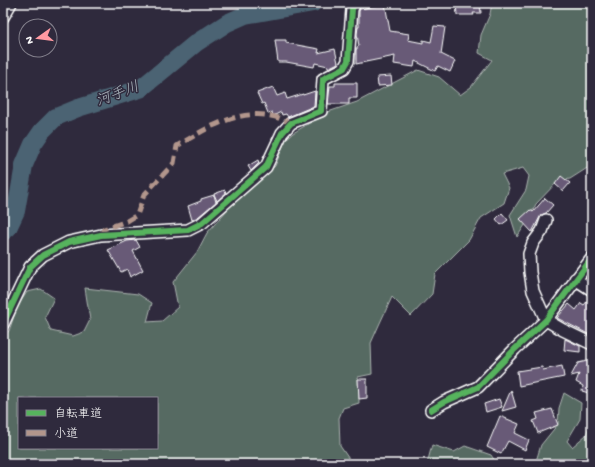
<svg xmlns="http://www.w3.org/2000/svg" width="595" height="467" font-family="'Gochi Hand','Klee One',sans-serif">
<rect width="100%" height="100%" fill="#2f2a3d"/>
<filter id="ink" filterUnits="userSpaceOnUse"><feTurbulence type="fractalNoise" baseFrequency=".025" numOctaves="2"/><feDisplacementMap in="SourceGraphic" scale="8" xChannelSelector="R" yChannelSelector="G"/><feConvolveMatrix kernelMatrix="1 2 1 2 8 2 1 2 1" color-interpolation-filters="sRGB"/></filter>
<g filter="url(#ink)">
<g fill="#576a62" stroke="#abb4b0" fill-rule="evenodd">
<path d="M 492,3 L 592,3 L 592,40 L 591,42 L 592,54 L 592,165 L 570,179 L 558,181 L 536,204 L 527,222 L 517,237 L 510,215 L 526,190 L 529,176 L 523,168 L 502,174 L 509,188 L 504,203 L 481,218 L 469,240 L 435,274 L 432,294 L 411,316 L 392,297 L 379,325 L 371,343 L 372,374 L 358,377 L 359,403 L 343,408 L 339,418 L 340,446 L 351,462 L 365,463 L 365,464 L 3,464 L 3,337 L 9,331 L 17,307 L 27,292 L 41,289 L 54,298 L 45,317 L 51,331 L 73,336 L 84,332 L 90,320 L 85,288 L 138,294 L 152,303 L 147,322 L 162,321 L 178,307 L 173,282 L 197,252 L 207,233 L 234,202 L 275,166 L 286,139 L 293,133 L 328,112 L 357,102 L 418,70 L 439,77 L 460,95 L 471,87 L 492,60 L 479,53 L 481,35 L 490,14 ZM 19,398 L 157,398 L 157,448 L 19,448 Z"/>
<path d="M 564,393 L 581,403 L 580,419 L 567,441 L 572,447 L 586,435 L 592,417 L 592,464 L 532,464 L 536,461 L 541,445 L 558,424 L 559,408 Z"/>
<path d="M 432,445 L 454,452 L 465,446 L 491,455 L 497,464 L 427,464 Z"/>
</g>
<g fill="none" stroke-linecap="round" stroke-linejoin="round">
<path stroke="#4b6473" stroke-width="18" d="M 3,232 L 8,228 L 16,211 L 24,165 L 33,144 L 42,131 L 56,117 L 78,108 L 140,89 L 196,43 L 227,23 L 245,15 L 313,3"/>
</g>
<g fill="#675a77" stroke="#fff">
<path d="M 456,3 L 480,3 L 481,13 L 473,13 L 474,15 L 457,15 Z"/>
<path d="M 385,4 L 390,31 L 409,34 L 408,40 L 423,43 L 423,40 L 431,42 L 434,26 L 445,27 L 441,54 L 455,61 L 450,72 L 438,66 L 435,71 L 415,61 L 414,67 L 394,64 L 395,56 L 356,64 L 356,49 L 357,49 L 357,47 L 359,46 L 357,34 L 358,27 L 359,27 L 359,11 L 360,9 Z"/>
<path d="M 275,40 L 286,40 L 286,43 L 319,49 L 318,53 L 335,49 L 338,63 L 328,68 L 328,66 L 315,63 L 314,67 L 286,62 L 278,62 Z"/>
<path d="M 391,76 L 392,85 L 378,86 L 377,77 Z"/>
<path d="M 335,83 L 357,83 L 357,98 L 349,98 L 349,104 L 328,104 L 330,86 L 335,86 Z"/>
<path d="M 273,87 L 277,96 L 285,93 L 287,99 L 303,94 L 303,95 L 315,91 L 314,106 L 288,117 L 286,114 L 282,115 L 281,112 L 273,116 L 272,112 L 268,113 L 264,103 L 262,104 L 257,93 Z"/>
<path d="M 258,160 L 259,163 L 251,171 L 248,166 Z"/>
<path d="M 561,176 L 570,183 L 563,191 L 555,184 Z"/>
<path d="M 225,190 L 226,193 L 217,201 L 214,194 Z"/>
<path d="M 214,195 L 216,202 L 198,217 L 192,220 L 188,206 L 201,201 L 201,199 Z"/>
<path d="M 545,198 L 553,205 L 546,213 L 541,215 L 532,232 L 520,219 L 530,210 L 533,212 Z"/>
<path d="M 502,213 L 508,220 L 501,225 L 496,219 Z"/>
<path d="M 136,240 L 140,247 L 133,251 L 143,270 L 130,277 L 127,269 L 121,272 L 108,250 L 127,241 Z"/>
<path d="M 591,297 L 592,297 L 592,336 L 557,318 L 569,304 L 576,310 L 581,303 L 584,305 Z"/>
<path d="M 565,339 L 580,346 L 580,352 L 564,350 Z"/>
<path d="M 592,360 L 592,367 L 588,374 L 592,375 L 592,394 L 582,391 L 583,386 L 576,382 L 579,374 L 571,376 L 578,363 Z"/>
<path d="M 562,366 L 564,377 L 519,386 L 517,371 L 542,367 L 543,370 Z"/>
<path d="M 358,379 L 367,379 L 367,398 L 359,399 Z"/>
<path d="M 511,390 L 516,407 L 502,411 Z"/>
<path d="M 499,399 L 502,407 L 486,412 L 484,404 Z"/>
<path d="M 552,409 L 558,425 L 538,433 L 533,421 L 538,419 L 536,413 Z"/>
<path d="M 500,416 L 519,424 L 515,433 L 529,440 L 525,450 L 508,441 L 501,454 L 487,447 Z"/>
</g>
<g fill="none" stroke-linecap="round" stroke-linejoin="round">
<g stroke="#fff" stroke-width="14">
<g id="minor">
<path d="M 3,17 L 11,3"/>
<path d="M 546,220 L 542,231 L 533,243 L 529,254 L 530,272 L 533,291 L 546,320 L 563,330 L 592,344"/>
<path d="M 575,279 L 592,290"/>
<path d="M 3,324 L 30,267 L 43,255 L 69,242 L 101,235 L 188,230 L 202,223 L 266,167 L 282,133 L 291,123 L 321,111 L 323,79 L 344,68 L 348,61 L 352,9 L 355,3"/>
<path d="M 431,410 L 444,402 L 478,387 L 515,349 L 546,320 L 592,258"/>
</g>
</g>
<use href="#minor" stroke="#2f2a3d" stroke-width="11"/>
<path stroke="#b2968c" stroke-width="5" stroke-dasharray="10 5" stroke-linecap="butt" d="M 101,235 L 104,229 L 127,221 L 137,215 L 144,195 L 174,163 L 177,146 C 205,129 237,109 271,116 C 278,117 285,121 291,123"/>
<g stroke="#2f2a3d" stroke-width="8">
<g id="cycleway">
<path d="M 3,324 L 30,267 L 43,255 L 69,242 L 101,235 L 188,230 L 202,223 L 266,167 L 282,133 L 291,123 L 321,111 L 323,79 L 344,68 L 348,61 L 352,9 L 355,3"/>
<path d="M 431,410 L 444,402 L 478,387 L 515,349 L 546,320 L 592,258"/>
</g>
</g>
<use href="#cycleway" stroke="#56b35d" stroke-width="6"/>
</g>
</g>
<g text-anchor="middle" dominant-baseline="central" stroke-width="3" stroke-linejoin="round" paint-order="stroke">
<g font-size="15" font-style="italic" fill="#aeb9c0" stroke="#2f2a3d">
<text transform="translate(118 95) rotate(-21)">河手川</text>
</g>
</g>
<rect width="595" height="467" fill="none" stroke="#2f2a3d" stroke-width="16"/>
<rect x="8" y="8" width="579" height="451" fill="none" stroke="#fff" stroke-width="1.5" filter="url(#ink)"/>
<rect x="18" y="397" width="140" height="52" fill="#2f2a3d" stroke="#827f8b"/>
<rect x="26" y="410" width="20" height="6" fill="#56b35d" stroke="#827f8b"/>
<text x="54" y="417" font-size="12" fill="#ffffff">自転車道</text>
<rect x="26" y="430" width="20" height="6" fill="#b2968c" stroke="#827f8b"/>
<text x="54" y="437" font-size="12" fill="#ffffff">小道</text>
<g transform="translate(38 38) rotate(256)"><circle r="19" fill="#2f2a3d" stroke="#827f8b"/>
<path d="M0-3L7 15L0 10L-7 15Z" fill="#ff9aa2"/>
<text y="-6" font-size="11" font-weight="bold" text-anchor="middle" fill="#ffffff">N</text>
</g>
</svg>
